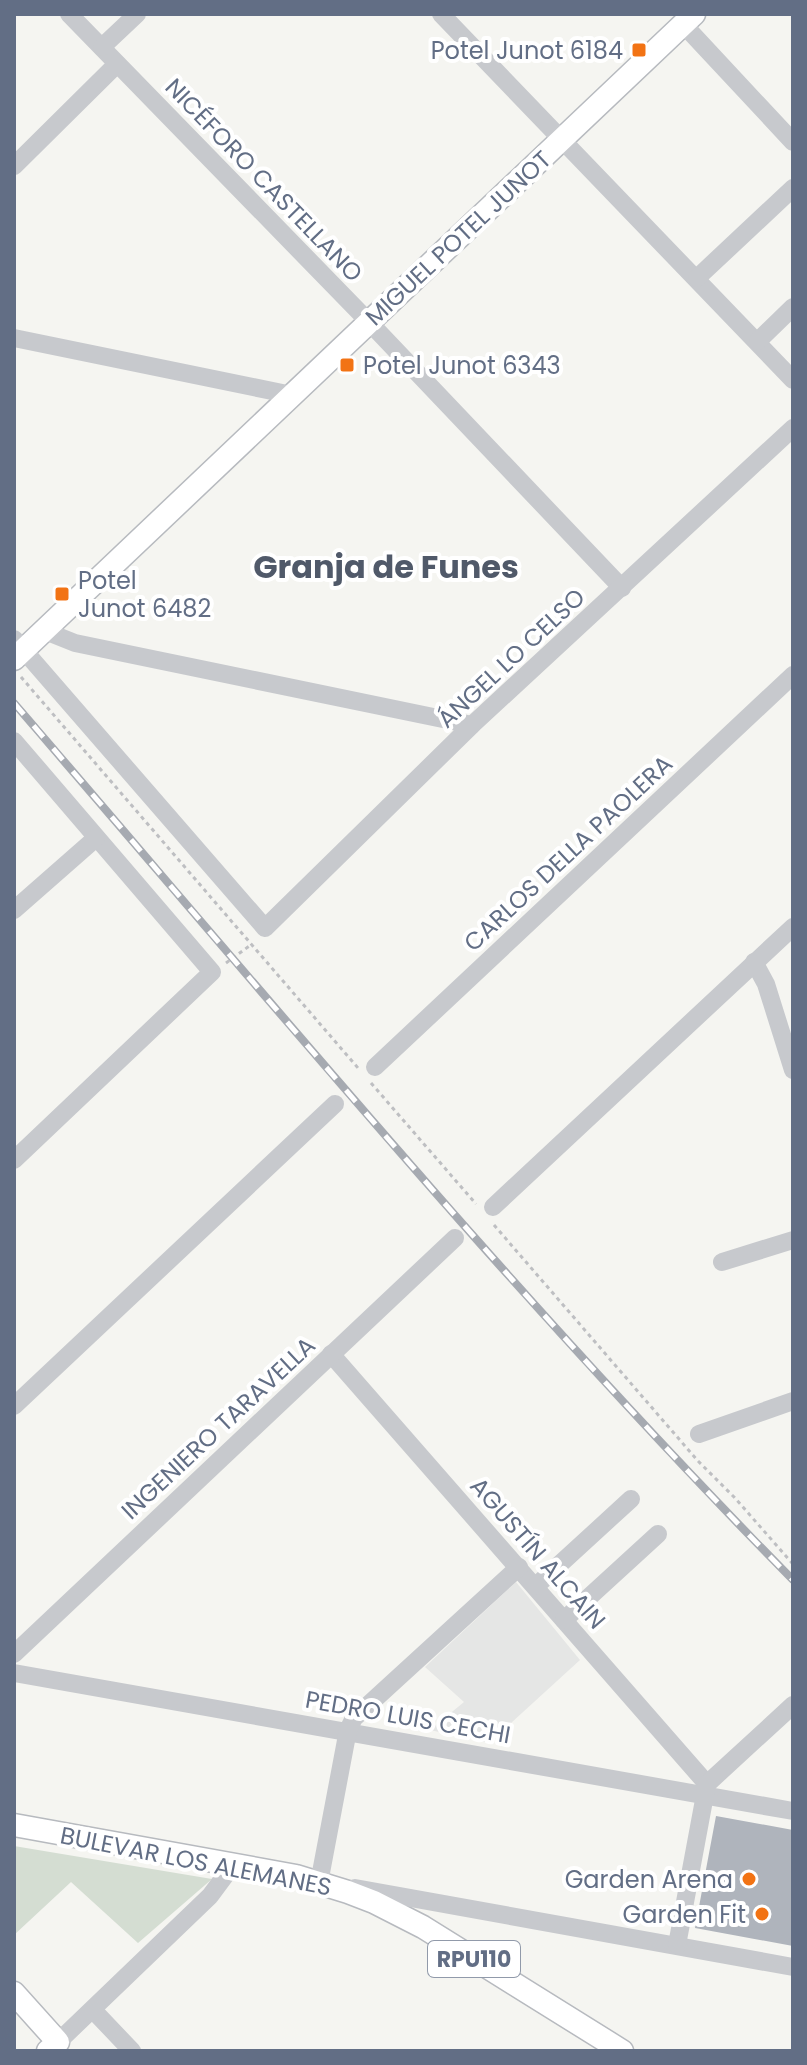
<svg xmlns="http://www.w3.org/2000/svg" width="807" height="2065" font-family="Poppins,sans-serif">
<rect width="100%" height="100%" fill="#f5f5f1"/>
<path fill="#e5e6e5" d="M 516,1582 L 580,1660 L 489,1743 L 430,1730 L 464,1702 L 425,1667 Z"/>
<path fill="#d4ddd2" d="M 14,1846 L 212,1879 L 138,1943 L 71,1882 L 14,1935 Z"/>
<path fill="#afb4bc" d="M 716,1816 L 793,1830 L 793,1946 L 695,1928 Z"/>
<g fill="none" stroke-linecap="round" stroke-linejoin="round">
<g stroke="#b7babf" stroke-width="25">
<g id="major">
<path d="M 14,659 L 694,14"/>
<path d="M 14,1825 L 296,1876 L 348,1892 L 374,1902 L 423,1927 L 622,2051"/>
<path d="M 14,1993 L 58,2042 L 48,2051"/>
</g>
</g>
<g stroke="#bebfc2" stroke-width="3" stroke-dasharray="4 4" stroke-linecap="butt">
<path d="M 21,677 L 358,1068"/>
<path d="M 226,963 L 252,944"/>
<path d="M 371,1083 L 476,1204"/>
<path d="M 494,1225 L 698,1461 L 734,1497 L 793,1564"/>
</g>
<g stroke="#c7c9cd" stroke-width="18">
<path d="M 69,14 L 369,322 L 622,588"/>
<path d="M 441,14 L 793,380"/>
<path d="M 683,24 L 793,142"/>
<path d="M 102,47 L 137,14"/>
<path d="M 14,166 L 117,64"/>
<path d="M 697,278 L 793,188"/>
<path d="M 14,338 L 292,395"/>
<path d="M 758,341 L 793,307"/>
<path d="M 45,631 L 75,643 L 472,725"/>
<path d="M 14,639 L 265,928 L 472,725 L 793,428"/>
<path d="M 14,741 L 212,972 L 14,1160"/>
<path d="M 14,910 L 96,838"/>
<path d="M 754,962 L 766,984 L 793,1070"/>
<path d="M 375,1067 L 793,675"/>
<path d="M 493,1207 L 793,927"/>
<path d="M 722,1262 L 793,1240"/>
<path d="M 331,1354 L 707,1784"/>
<path d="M 14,1406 L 335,1104"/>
<path d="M 699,1434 L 793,1401"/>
<path d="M 536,1586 L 631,1499"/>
<path d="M 564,1620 L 658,1534"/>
<path d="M 14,1654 L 455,1238"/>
<path d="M 14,1673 L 793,1811"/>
<path d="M 329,1885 L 319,1883 L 348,1730 L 354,1718 L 519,1567"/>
<path d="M 355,1888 L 793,1967"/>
<path d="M 677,1945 L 707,1784 L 793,1705"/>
<path d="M 93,2010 L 132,2051"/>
<path d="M 58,2042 L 210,1896 L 233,1865"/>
</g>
<use href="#major" stroke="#fff" stroke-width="22"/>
<g stroke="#a6aab1" stroke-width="8">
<path id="rail" d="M 14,703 C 269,999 518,1301 793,1580"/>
</g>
<use href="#rail" stroke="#fff" stroke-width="5" stroke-dasharray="15" stroke-linecap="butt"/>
</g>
<g fill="#f27314" stroke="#fff" stroke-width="3">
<rect x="631" y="42" width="16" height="16" rx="4"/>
<rect x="339" y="357" width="16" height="16" rx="4"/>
<rect x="54" y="586" width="16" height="16" rx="4"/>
<circle cx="749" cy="1879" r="8"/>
<circle cx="762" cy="1914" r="8"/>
</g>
<g text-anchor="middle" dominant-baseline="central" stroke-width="8" stroke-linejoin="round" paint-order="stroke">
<rect fill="#fff" stroke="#919aaa" stroke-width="2" x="428" y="1941" width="92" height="36" rx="6"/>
<g font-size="22" font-weight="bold" fill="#626e85">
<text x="474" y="1959">RPU110</text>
</g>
<g font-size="24" fill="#626e85" stroke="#fff" text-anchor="end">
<text x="623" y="50">Potel Junot 6184</text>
<text x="363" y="365" text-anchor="start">Potel Junot 6343</text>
<text x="78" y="580" text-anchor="start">Potel<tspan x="78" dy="28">Junot 6482</tspan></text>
<text x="733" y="1879">Garden Arena</text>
<text x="746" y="1914">Garden Fit</text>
</g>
<g font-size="24" fill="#626e85" stroke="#fff">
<text transform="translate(264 180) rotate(46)">NICÉFORO CASTELLANO</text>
<text transform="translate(458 238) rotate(-43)">MIGUEL POTEL JUNOT</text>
<text transform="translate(511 658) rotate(-43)">ÁNGEL LO CELSO</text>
<text transform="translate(568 853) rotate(-43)">CARLOS DELLA PAOLERA</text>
<text transform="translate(218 1428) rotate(-43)">INGENIERO TARAVELLA</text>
<text transform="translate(538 1553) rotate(49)">AGUSTÍN ALCAIN</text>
<text transform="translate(408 1717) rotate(10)">PEDRO LUIS CECHI</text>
<text transform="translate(196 1861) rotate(11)">BULEVAR LOS ALEMANES</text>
</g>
<g font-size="32" font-weight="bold" fill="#505969" stroke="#fff">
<text x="386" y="566">Granja de Funes</text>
</g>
</g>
<rect width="807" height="2065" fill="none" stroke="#626e85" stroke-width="32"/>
</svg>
